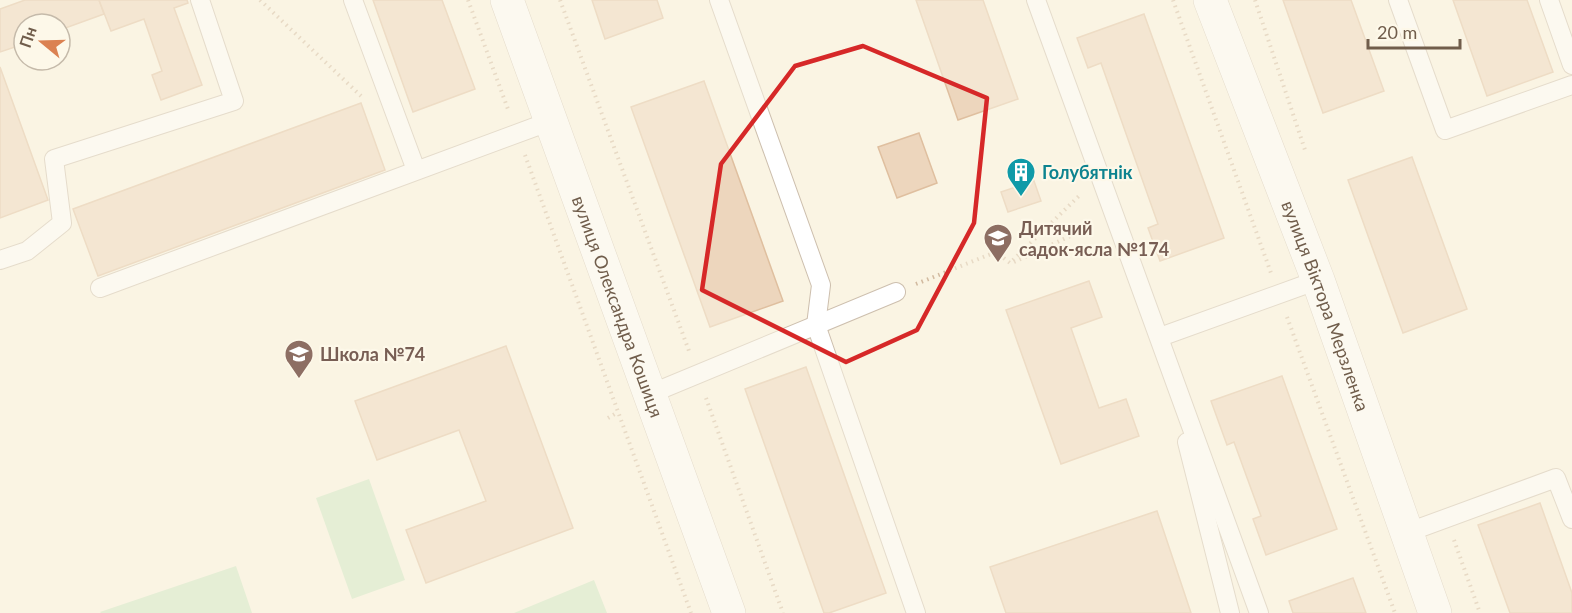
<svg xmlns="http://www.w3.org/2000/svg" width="1572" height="613" font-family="Lato,sans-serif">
<rect width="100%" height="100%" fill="#faf4e3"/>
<g fill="#cde6c3">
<path d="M 369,479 L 405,580 L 352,599 L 316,498 Z"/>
<path d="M 236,566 L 252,613 L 101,613 L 100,612 Z"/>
<path d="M 594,580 L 607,613 L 514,613 Z"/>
</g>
<g fill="#edd6bd" stroke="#dfbf9f" stroke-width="1.5">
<path d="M 25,0 L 99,0 L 104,14 L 60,30 L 60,24 L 24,24 L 24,44 L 0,52 L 0,9 Z"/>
<path d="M 99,0 L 187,0 L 188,3 L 174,8 L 202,85 L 161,100 L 152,75 L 162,71 L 144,19 L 111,31 Z"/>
<path d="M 373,0 L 442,0 L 475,89 L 413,112 Z"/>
<path d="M 592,0 L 657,0 L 663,18 L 605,39 Z"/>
<path d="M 916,0 L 983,0 L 1018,99 L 958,120 Z"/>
<path d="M 1283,0 L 1351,0 L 1384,91 L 1323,113 Z"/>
<path d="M 1453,0 L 1527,0 L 1553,72 L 1487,96 Z"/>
<path d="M 1144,14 L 1224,238 L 1160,261 L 1148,228 L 1158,224 L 1101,63 L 1088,68 L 1077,38 Z"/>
<path d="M 0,67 L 48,200 L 0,218 Z"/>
<path d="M 704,81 L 783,301 L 710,327 L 631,107 Z"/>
<path d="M 361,103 L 385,170 L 98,276 L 73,209 Z"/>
<path d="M 919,133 L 937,183 L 897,198 L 878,147 Z"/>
<path d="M 1412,157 L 1467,309 L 1403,333 L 1348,180 Z"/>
<path d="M 1034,181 L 1041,201 L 1008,212 L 1001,192 Z"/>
<path d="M 1089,281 L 1102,317 L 1071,328 L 1099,408 L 1126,399 L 1139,436 L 1061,464 L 1006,310 Z"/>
<path d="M 506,346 L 573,528 L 426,583 L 406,530 L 486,501 L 459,430 L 377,460 L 355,401 Z"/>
<path d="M 806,367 L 886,593 L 829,613 L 824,613 L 745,389 Z"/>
<path d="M 1282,376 L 1337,529 L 1266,555 L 1253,519 L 1261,516 L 1234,442 L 1227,445 L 1211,401 Z"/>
<path d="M 1540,503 L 1572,593 L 1572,613 L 1510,613 L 1478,525 Z"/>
<path d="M 1157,511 L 1191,613 L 1006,613 L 990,567 Z"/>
<path d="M 1353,578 L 1366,613 L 1293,613 L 1289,601 Z"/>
</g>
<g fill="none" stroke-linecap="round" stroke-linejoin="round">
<g stroke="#cdbfae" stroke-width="20">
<g id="lane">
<path d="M 353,0 L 416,170"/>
<path d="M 719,0 L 821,285 L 816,325 L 916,613"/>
<path d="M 1036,0 L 1259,613"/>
<path d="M 1398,0 L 1445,130 L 1572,85"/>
<path d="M 1549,0 L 1572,65"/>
<path d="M 0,260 L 27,251 L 62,223 L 54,159 L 234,101 L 200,0"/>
<path d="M 100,288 L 551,121"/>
<path d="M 1160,337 L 1318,280"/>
<path d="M 650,394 L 896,292"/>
<path d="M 1187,442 L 1230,613"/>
<path d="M 1406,533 L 1556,478 L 1572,519"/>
</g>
</g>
<g stroke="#cdbfae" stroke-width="34">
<g id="street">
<path id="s1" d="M 507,0 L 729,613"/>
<path id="s2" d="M 1210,0 L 1318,280 L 1435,613"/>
</g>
</g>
<g stroke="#d2baa0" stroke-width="4" stroke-dasharray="1.5 4.5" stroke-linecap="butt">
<path d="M 260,0 L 361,96"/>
<path d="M 468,0 L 509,112"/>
<path d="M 560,0 L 689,351"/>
<path d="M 1173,0 L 1271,273"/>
<path d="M 1255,0 L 1305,150"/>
<path d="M 525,155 L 691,613"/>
<path d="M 1014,262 L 1094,225"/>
<path d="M 916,284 L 996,252 L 1010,263 L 1081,194"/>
<path d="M 1287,317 L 1395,613"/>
<path d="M 706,398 L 783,613"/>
<path d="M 608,418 L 618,412"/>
<path d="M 1454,540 L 1480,613"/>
</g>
<use href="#lane" stroke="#fff" stroke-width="18"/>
<use href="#street" stroke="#fff" stroke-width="33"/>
</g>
<path d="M0 0H1572V613H0ZM 863,46 L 987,98 L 974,223 L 917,330 L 846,362 L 702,290 L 721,164 L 795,66 Z" fill="#faf4e3" fill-opacity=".55" fill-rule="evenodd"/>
<path fill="none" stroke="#d62828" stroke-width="4.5" stroke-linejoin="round" d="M 863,46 L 987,98 L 974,223 L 917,330 L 846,362 L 702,290 L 721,164 L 795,66 Z"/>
<defs>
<g id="building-pin" transform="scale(1.5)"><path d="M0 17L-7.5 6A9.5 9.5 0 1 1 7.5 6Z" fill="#0f9aa8" stroke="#fdf8e9"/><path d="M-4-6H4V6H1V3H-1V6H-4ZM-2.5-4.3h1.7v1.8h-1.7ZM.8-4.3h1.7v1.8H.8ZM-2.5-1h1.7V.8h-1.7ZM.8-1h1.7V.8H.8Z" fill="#fff"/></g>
<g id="school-pin" transform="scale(1.5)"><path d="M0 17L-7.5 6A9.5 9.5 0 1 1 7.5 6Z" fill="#8d6e63" stroke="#fdf8e9"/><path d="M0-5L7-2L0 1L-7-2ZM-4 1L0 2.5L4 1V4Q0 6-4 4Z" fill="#fff"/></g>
</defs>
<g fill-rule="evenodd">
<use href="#building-pin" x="1021" y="172"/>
<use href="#school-pin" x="998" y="238"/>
<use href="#school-pin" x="299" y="354"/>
</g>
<g text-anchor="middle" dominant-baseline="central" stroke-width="4.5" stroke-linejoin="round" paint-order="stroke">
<g font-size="18" font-weight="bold" fill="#0d838f" stroke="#fdf8e9" text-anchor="start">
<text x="1042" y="172">Голубятнік</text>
</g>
<g font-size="18" font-weight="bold" fill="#785e54" stroke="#fdf8e9" text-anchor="start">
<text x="1019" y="228">Дитячий<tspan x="1019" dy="21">садок-ясла №174</tspan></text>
<text x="320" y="354">Школа №74</text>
</g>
<g font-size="18" fill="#705d4b" stroke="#fdf8e9">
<text stroke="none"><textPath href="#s2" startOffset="327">вулиця Віктора Мерзленка</textPath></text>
<text stroke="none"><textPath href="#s1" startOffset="326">вулиця Олександра Кошиця</textPath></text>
</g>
</g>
<g transform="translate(42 42) rotate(289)"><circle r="28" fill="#fdf8e9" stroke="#c5baaa" stroke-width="1.5"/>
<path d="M0-4.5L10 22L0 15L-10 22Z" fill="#db8151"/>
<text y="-9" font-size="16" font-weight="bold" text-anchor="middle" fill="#705d4b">Пн</text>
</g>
<path d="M1368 39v9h92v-9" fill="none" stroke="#705d4b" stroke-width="3"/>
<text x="1377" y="39" font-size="18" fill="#705d4b" stroke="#fdf8e9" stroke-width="4.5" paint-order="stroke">20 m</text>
</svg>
